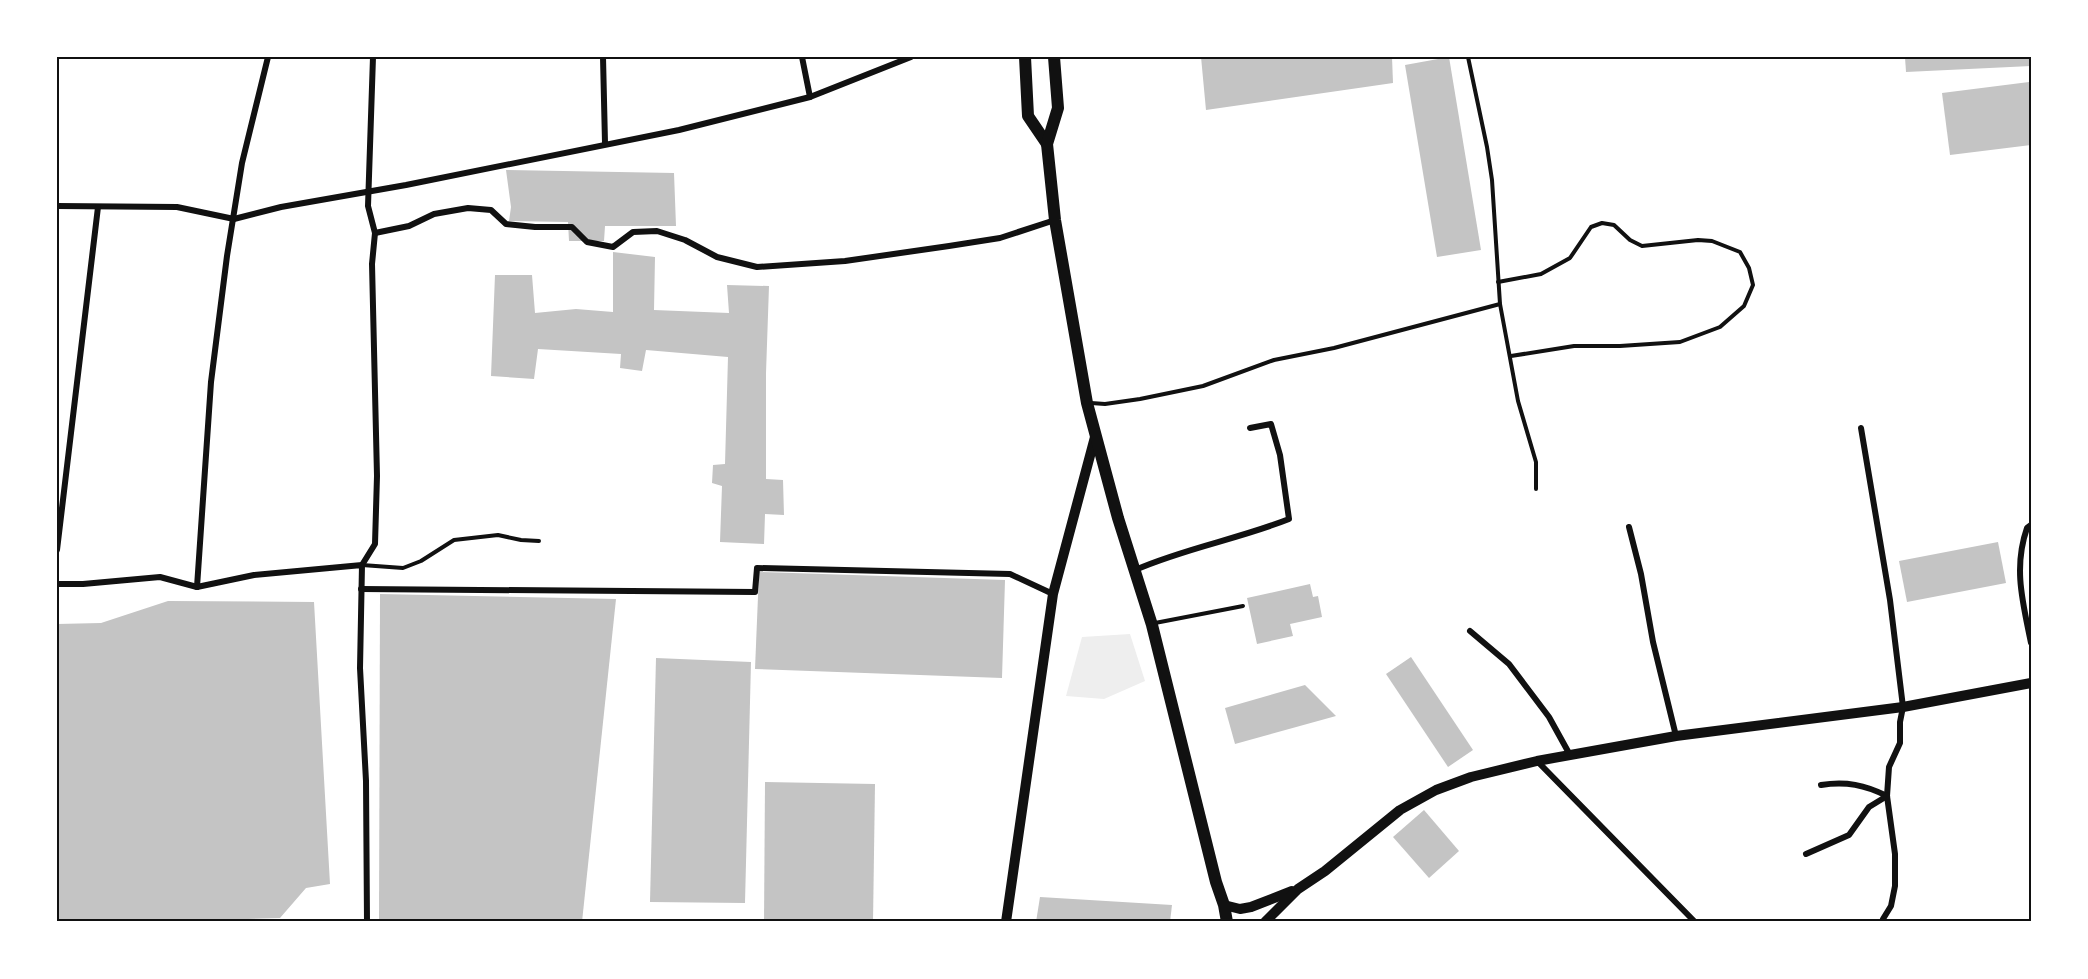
<svg xmlns="http://www.w3.org/2000/svg" width="2088" height="979" font-family="'Work Sans',sans-serif">
<rect width="100%" height="100%" fill="#fff"/>
<path fill="#eee" d="M 1130,634 L 1145,681 L 1104,699 L 1066,696 L 1082,637 Z"/>
<g fill="#c4c4c4">
<path d="M 1201,57 L 1392,57 L 1393,83 L 1206,110 Z"/>
<path d="M 1449,57 L 1481,250 L 1437,257 L 1405,65 Z"/>
<path d="M 1905,57 L 2031,57 L 2031,66 L 1906,72 Z"/>
<path d="M 2029,82 L 2031,102 L 2031,145 L 1950,155 L 1942,93 Z"/>
<path d="M 506,170 L 674,173 L 676,226 L 605,226 L 604,241 L 569,241 L 568,222 L 509,221 L 511,207 Z"/>
<path d="M 613,252 L 655,257 L 654,310 L 729,313 L 727,285 L 769,286 L 766,373 L 766,479 L 783,480 L 784,515 L 765,514 L 764,544 L 720,542 L 722,486 L 712,483 L 713,465 L 725,464 L 728,357 L 646,350 L 642,371 L 620,368 L 621,354 L 538,349 L 534,379 L 491,376 L 495,275 L 532,275 L 535,313 L 576,309 L 613,312 Z"/>
<path d="M 1998,542 L 2006,583 L 1907,602 L 1899,561 Z"/>
<path d="M 759,572 L 1005,580 L 1002,678 L 755,669 Z"/>
<path d="M 1310,584 L 1313,597 L 1318,596 L 1322,617 L 1290,624 L 1293,636 L 1257,644 L 1247,598 Z"/>
<path d="M 380,594 L 616,599 L 582,922 L 379,922 Z"/>
<path d="M 168,601 L 314,602 L 330,884 L 306,888 L 280,918 L 148,922 L 57,922 L 57,624 L 101,623 Z"/>
<path d="M 1411,657 L 1473,750 L 1448,767 L 1386,674 Z"/>
<path d="M 656,658 L 751,662 L 745,903 L 650,902 Z"/>
<path d="M 1305,685 L 1336,716 L 1235,744 L 1225,708 Z"/>
<path d="M 765,782 L 875,784 L 873,922 L 764,922 Z"/>
<path d="M 1424,810 L 1459,851 L 1429,878 L 1393,837 Z"/>
<path d="M 1040,897 L 1172,905 L 1170,922 L 1036,922 Z"/>
</g>
<g fill="none" stroke-linecap="round" stroke-linejoin="round">
<g stroke="#111" stroke-width="4">
<path d="M 1468,57 L 1487,147 L 1492,180 L 1500,304 L 1518,401 L 1536,462 L 1536,489"/>
<path d="M 1498,282 L 1541,274 L 1570,258 L 1591,227 L 1602,223 L 1614,225 L 1630,240 L 1642,246 L 1698,240 L 1712,241 L 1740,252 L 1749,268 L 1753,285 L 1744,306 L 1720,327 L 1680,342 L 1620,346 L 1574,346 L 1511,356"/>
<path d="M 1091,403 L 1105,404 L 1140,399 L 1203,386 L 1274,360 L 1334,348 L 1500,304"/>
<path d="M 362,565 L 403,568 L 421,561 L 454,540 L 498,535 L 521,540 L 539,541"/>
<path d="M 1155,623 L 1243,606"/>
</g>
<g stroke="#111" stroke-width="6">
<path d="M 603,57 L 605,143"/>
<path d="M 802,57 L 810,97"/>
<path d="M 57,206 L 177,207 L 234,219 L 281,207 L 406,185 L 679,130 L 810,97 L 911,57"/>
<path d="M 375,233 L 409,226 L 434,214 L 468,208 L 491,210 L 506,224 L 535,227 L 572,227 L 587,242 L 613,247 L 633,232 L 657,231 L 685,240 L 717,257 L 757,267 L 845,261 L 949,246 L 1000,238 L 1055,220"/>
<path d="M 1861,428 L 1890,600 L 1903,707 L 1900,722 L 1900,743 L 1889,767 L 1887,796 L 1895,854 L 1895,886 L 1891,906 L 1883,919"/>
<path d="M 2031,525 L 2027,528 C 2013,568 2023,603 2031,643"/>
<path d="M 1629,527 L 1641,574 L 1653,642 L 1676,736"/>
<path d="M 57,550 L 98,207"/>
<path d="M 362,565 L 375,544 L 377,476 L 372,264 L 375,233 L 368,206 L 373,57"/>
<path d="M 1135,570 C 1185,548 1239,539 1289,519 L 1280,455 L 1271,424 L 1250,428"/>
<path d="M 57,584 L 83,584 L 160,577 L 197,587 L 254,575 L 362,565 L 360,668 L 366,781 L 367,922"/>
<path d="M 197,587 L 211,382 L 227,256 L 242,163 L 268,57"/>
<path d="M 361,589 L 755,592 L 757,568 L 1010,574 L 1053,594"/>
<path d="M 1470,631 L 1509,664 L 1549,717 L 1570,755"/>
<path d="M 1537,761 L 1695,922"/>
<path d="M 1806,854 L 1849,835 L 1869,807 L 1887,796 C 1865,785 1846,781 1821,785"/>
</g>
<g stroke="#111" stroke-width="10">
<path d="M 1224,905 L 1240,909 L 1251,907 L 1292,891"/>
<path d="M 1006,922 L 1053,594 L 1095,437"/>
<path d="M 1265,922 L 1298,889 L 1325,871 L 1400,810 L 1436,790 L 1471,777 L 1537,761 L 1676,736 L 1903,707 L 2031,683"/>
</g>
<g stroke="#111" stroke-width="12">
<path d="M 1025,57 L 1028,116 L 1047,144"/>
<path d="M 1054,57 L 1058,108 L 1047,144 L 1055,220 L 1087,403 L 1118,518 L 1152,625 L 1216,882 L 1224,905 L 1227,922"/>
</g>
</g>
<rect width="2088" height="979" fill="none" stroke="#ffffff" stroke-width="117"/>
<rect x="58" y="58" width="1972" height="862" fill="none" stroke="#111" stroke-width="2"/>
</svg>
